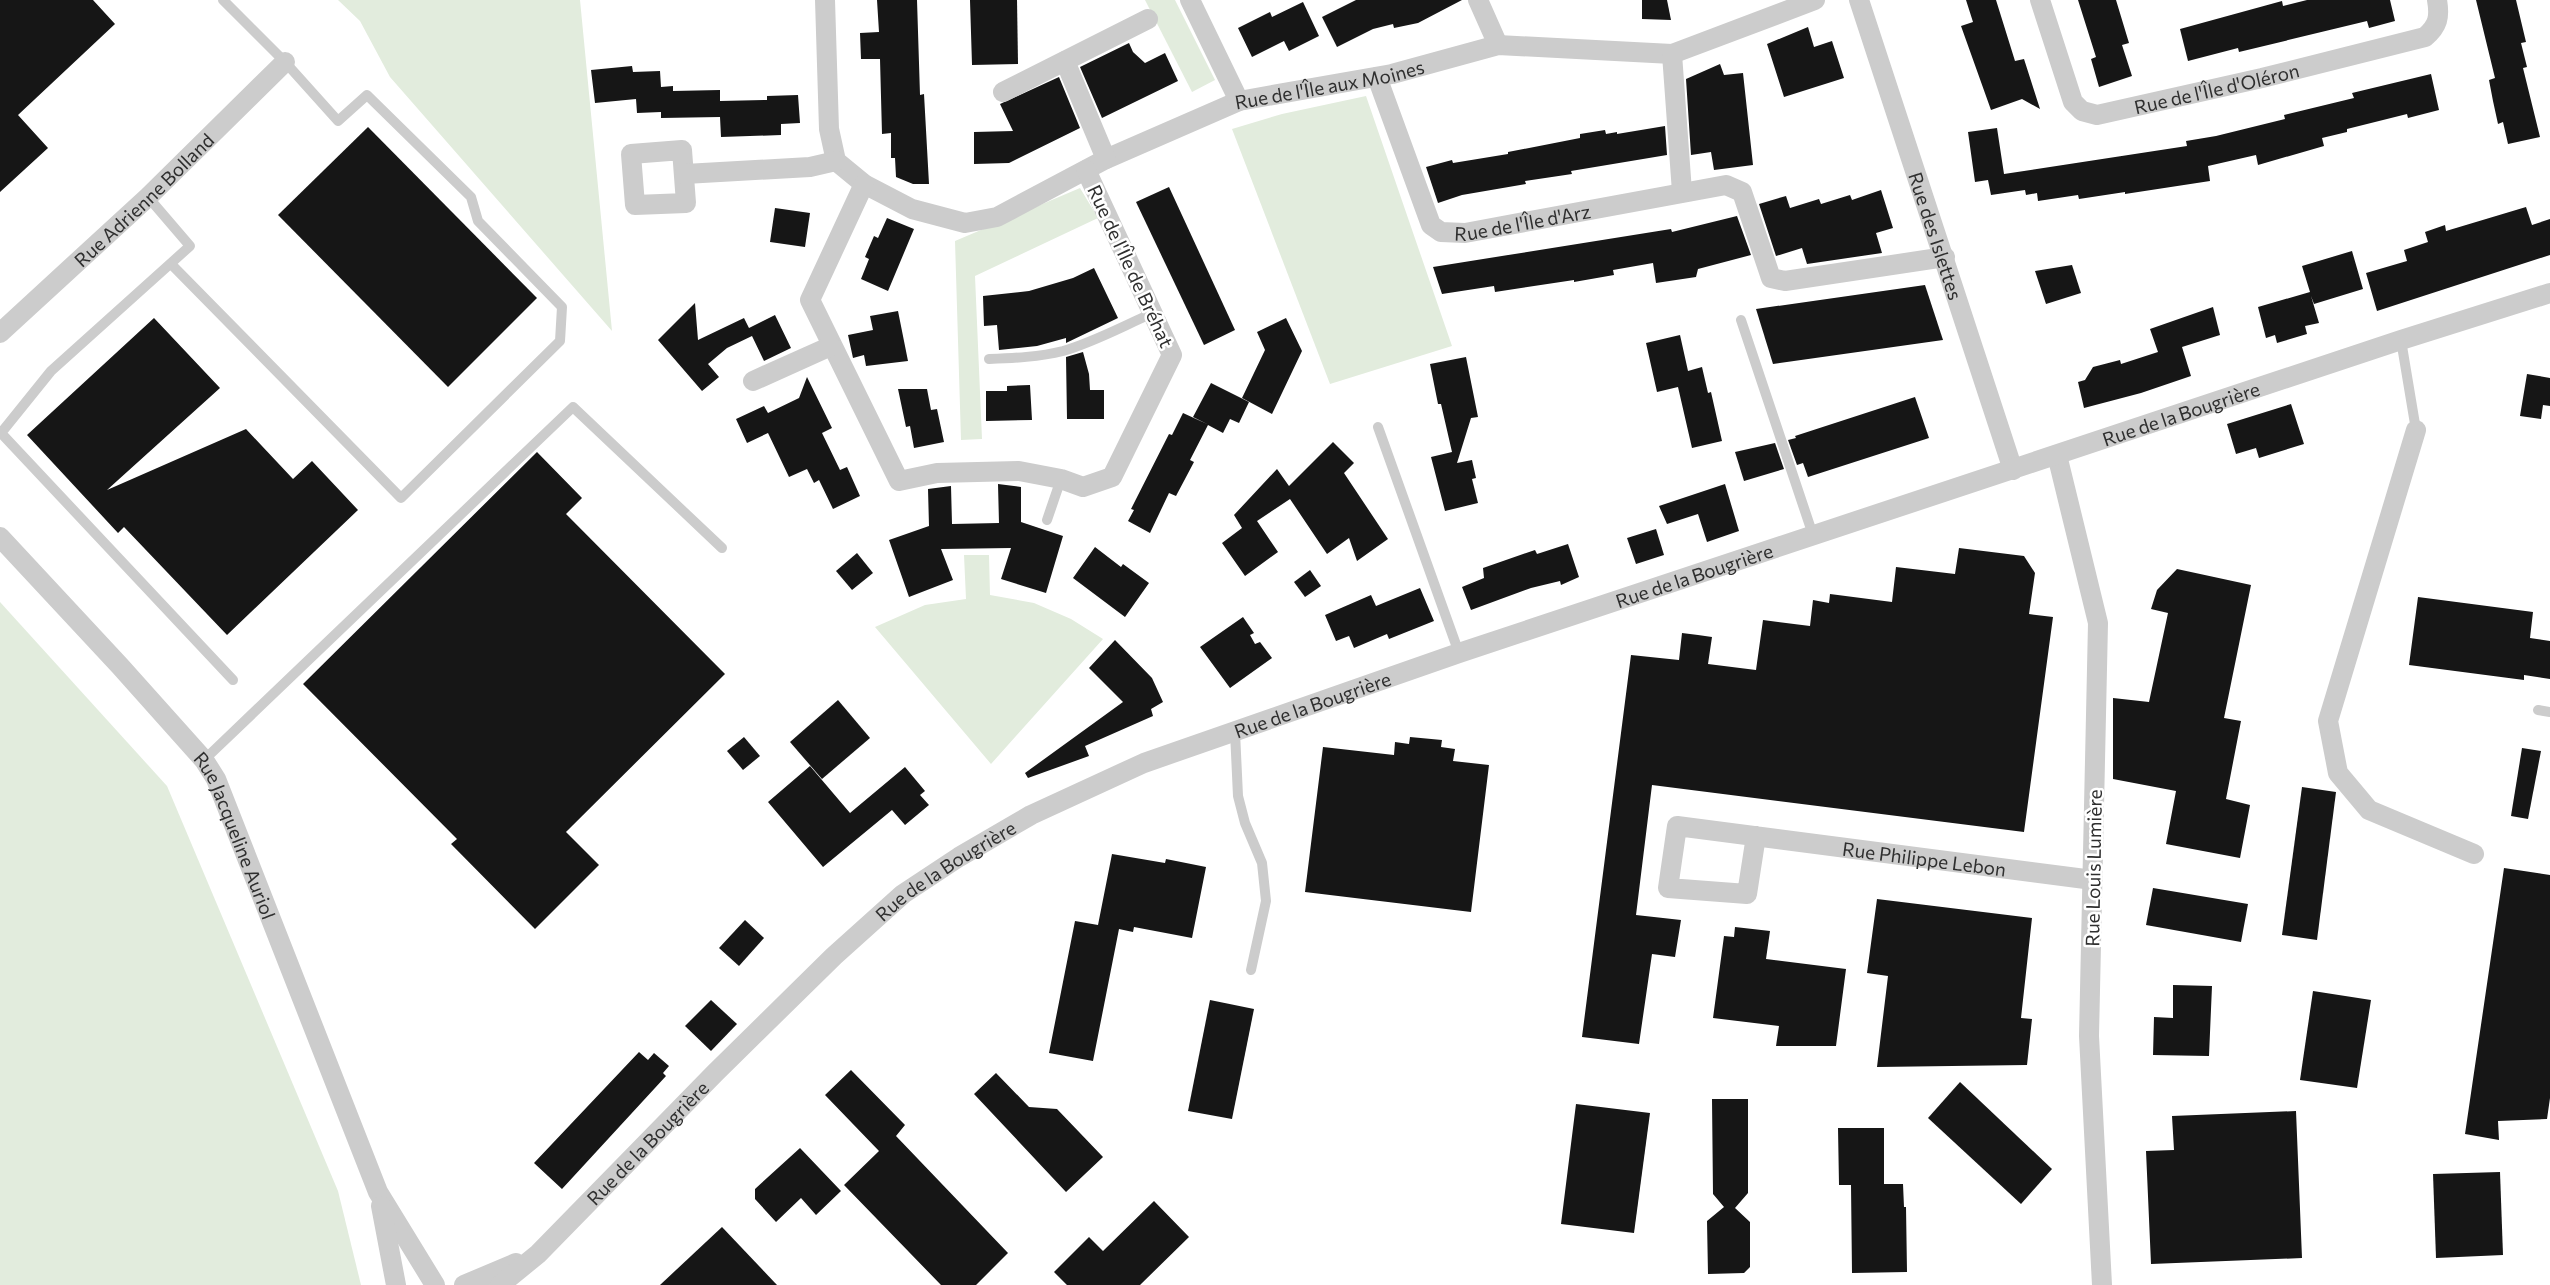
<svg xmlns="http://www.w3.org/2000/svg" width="2550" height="1285" font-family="Commissioner,sans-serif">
<rect width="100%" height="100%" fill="#fff"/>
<g fill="#e2ecdd">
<path d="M 338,0 L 580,0 L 612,331 L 390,77 L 360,21 Z"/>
<path d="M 1145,0 L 1175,0 L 1215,80 L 1192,92 Z"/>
<path d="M 1366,96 L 1452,346 L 1330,384 L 1232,129 L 1282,114 Z"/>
<path d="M 1080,188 L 1098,218 L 975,276 L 982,439 L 961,440 L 955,241 Z"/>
<path d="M 964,555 L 989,555 L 990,595 L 1034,603 L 1071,619 L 1103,639 L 991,764 L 875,627 L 925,605 L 966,599 Z"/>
<path d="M 0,602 L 167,786 L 338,1191 L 361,1285 L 0,1285 Z"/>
</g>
<g fill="#161616">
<path d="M 0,0 L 93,0 L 115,24 L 18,115 L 48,148 L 0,192 Z"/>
<path d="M 877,0 L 917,0 L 920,95 L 924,94 L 929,184 L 913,184 L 896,177 L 895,158 L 891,158 L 891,133 L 882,134 L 880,59 L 861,59 L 860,33 L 879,32 Z"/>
<path d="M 970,0 L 1017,0 L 1018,64 L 972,65 Z"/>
<path d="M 1356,0 L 1462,0 L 1418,23 L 1394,28 L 1393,24 L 1373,29 L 1337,47 L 1322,17 Z"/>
<path d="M 1642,0 L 1667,0 L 1671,20 L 1642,19 Z"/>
<path d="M 1966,0 L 1996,0 L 2015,61 L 2024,59 L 2040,109 L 2022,99 L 1991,110 L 1961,26 L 1973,22 Z"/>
<path d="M 2078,0 L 2116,0 L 2129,43 L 2122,45 L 2132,76 L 2099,87 L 2091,59 L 2096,57 Z"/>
<path d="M 2307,0 L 2390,0 L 2395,21 L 2369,28 L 2367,21 L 2239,52 L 2238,48 L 2188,61 L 2180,29 L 2282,1 L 2283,6 Z"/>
<path d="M 2476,0 L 2516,0 L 2526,42 L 2521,43 L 2527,67 L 2523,68 L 2540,137 L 2508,144 L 2503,122 L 2498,124 L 2493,101 L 2489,80 L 2495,78 Z"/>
<path d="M 1303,2 L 1319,36 L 1289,51 L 1284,41 L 1252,57 L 1238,28 L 1270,12 L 1272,17 Z"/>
<path d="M 1808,27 L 1814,47 L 1832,41 L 1844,78 L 1784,97 L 1767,44 Z"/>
<path d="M 1129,43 L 1133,52 L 1145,63 L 1165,53 L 1178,81 L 1102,118 L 1080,67 Z"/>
<path d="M 1720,64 L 1724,75 L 1743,73 L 1753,165 L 1714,170 L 1711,152 L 1691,155 L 1686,79 Z"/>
<path d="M 632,66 L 633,72 L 660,71 L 661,87 L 673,86 L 673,91 L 720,90 L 720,101 L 767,100 L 767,96 L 798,95 L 800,123 L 781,124 L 781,135 L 721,137 L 720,117 L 661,118 L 661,112 L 637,113 L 636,99 L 595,103 L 591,70 Z"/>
<path d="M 2431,74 L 2439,110 L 2408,118 L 2407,114 L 2347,129 L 2347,132 L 2322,138 L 2324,146 L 2258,165 L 2256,155 L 2208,166 L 2210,181 L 2125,194 L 2125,192 L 2079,199 L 2078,195 L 2038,201 L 2037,193 L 2026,195 L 2025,190 L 1991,195 L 1988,180 L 1975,182 L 1968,132 L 1997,128 L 2004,174 L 2187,146 L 2186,141 L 2216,136 L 2285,119 L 2284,115 L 2354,98 L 2352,93 Z"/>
<path d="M 1059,77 L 1080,128 L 1009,163 L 974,164 L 974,132 L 1013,131 L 1000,104 Z"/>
<path d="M 1665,126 L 1667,155 L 1571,171 L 1572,174 L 1525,181 L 1526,184 L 1462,195 L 1438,203 L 1426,167 L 1452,160 L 1453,163 L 1508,154 L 1508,152 L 1580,138 L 1580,134 L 1605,130 L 1606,134 L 1617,132 L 1617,134 Z"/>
<path d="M 368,127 L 537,298 L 448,387 L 278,215 Z"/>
<path d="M 1169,187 L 1235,330 L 1204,345 L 1136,202 Z"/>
<path d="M 1881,190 L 1893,228 L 1876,233 L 1882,253 L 1807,264 L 1802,248 L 1776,256 L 1759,204 L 1786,196 L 1790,208 L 1819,199 L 1821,204 L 1850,195 L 1852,200 Z"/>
<path d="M 2526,207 L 2532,225 L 2550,219 L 2550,255 L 2377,311 L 2366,273 L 2407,261 L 2404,250 L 2428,242 L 2425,232 L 2445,225 L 2446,231 Z"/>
<path d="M 775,208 L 810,213 L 805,247 L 770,242 Z"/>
<path d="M 1737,216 L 1751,255 L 1698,269 L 1696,277 L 1656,283 L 1653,263 L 1613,270 L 1614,275 L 1574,282 L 1574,280 L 1495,292 L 1494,286 L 1442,294 L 1433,267 L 1671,229 L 1672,232 Z"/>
<path d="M 887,218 L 914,229 L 888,291 L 861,279 L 869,259 L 865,257 L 874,236 L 878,238 Z"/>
<path d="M 2352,251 L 2363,289 L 2314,304 L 2311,296 L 2319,323 L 2305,326 L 2307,334 L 2277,343 L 2275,335 L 2266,338 L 2258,307 L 2310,292 L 2302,266 Z"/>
<path d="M 2072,265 L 2081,293 L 2046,304 L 2035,271 Z"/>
<path d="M 1094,268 L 1118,318 L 1066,343 L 1066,338 L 1037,346 L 999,350 L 997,325 L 984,326 L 983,296 L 1029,291 L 1073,278 Z"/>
<path d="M 1925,285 L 1943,340 L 1773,364 L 1756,309 Z"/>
<path d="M 695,303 L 698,340 L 744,318 L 749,328 L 775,315 L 791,348 L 764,361 L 752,336 L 727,348 L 708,364 L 719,377 L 702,391 L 658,340 Z"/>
<path d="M 2213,307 L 2220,335 L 2182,347 L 2191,376 L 2141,393 L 2084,408 L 2078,382 L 2085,380 L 2093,367 L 2120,360 L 2121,364 L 2158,352 L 2150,329 Z"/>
<path d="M 898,311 L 908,361 L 866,366 L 864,355 L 853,358 L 848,335 L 873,330 L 870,316 Z"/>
<path d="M 154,318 L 220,388 L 107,490 L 246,429 L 293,479 L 312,461 L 358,510 L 227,635 L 124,527 L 118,533 L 27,435 Z"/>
<path d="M 1286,318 L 1302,351 L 1272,414 L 1242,398 L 1265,350 L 1257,332 Z"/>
<path d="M 1680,335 L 1688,371 L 1702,367 L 1708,393 L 1711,392 L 1722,441 L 1692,448 L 1678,387 L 1657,392 L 1646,343 Z"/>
<path d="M 1083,352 L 1089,374 L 1090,390 L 1104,390 L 1104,419 L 1067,419 L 1066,357 Z"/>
<path d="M 1466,357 L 1478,417 L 1471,418 L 1457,463 L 1472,460 L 1476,478 L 1472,479 L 1478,503 L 1445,511 L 1431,457 L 1452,452 L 1441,404 L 1438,404 L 1430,364 Z"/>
<path d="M 2527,374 L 2550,378 L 2550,406 L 2543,405 L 2541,419 L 2520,416 Z"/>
<path d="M 807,377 L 832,428 L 822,433 L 840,470 L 847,467 L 860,496 L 833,509 L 819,480 L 814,483 L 807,469 L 789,477 L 768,433 L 747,443 L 736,419 L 764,406 L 768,413 L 799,398 Z"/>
<path d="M 1211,383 L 1249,402 L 1239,423 L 1230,419 L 1223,433 L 1208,425 L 1190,460 L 1194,462 L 1176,496 L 1169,493 L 1150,533 L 1128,521 L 1134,510 L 1131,509 L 1169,434 L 1172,435 L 1183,413 L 1207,424 L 1193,417 Z"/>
<path d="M 1030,385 L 1032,420 L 986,421 L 986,391 L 1007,391 L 1007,386 Z"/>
<path d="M 898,389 L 927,389 L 931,410 L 937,409 L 944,442 L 914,448 L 910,426 L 906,427 Z"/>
<path d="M 1915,397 L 1929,438 L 1808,477 L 1803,463 L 1797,465 L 1788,440 L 1796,438 L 1795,436 Z"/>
<path d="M 2291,404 L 2304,444 L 2259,458 L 2256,448 L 2236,454 L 2227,424 Z"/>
<path d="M 1333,442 L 1354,463 L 1344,473 L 1388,539 L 1357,561 L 1349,538 L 1327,554 L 1290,499 L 1257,521 L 1278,552 L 1245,576 L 1222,543 L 1242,528 L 1234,515 L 1277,469 L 1289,486 Z"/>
<path d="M 1775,443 L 1784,469 L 1744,481 L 1735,452 Z"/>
<path d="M 537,452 L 582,498 L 566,514 L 725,674 L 566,832 L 599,865 L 535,929 L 451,844 L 457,839 L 303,684 Z"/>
<path d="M 998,484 L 1021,487 L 1021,522 L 1063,536 L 1046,593 L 1001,579 L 1011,548 L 941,549 L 953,580 L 909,597 L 889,540 L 929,526 L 928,489 L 951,486 L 952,524 L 999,523 Z"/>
<path d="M 1725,484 L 1739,531 L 1707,542 L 1698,514 L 1667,524 L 1659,506 Z"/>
<path d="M 1656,529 L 1664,555 L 1636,564 L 1627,538 Z"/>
<path d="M 1568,544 L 1579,577 L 1561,585 L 1560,581 L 1531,588 L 1471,610 L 1462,587 L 1484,578 L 1483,568 L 1535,550 L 1537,554 Z"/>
<path d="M 1095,547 L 1121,567 L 1123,564 L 1149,583 L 1125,617 L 1073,578 Z"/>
<path d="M 1959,548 L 2024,556 L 2035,573 L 2029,614 L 2053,617 L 2024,832 L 1652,785 L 1636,915 L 1681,920 L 1675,957 L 1652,954 L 1639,1044 L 1582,1037 L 1631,655 L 1679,660 L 1682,633 L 1698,635 L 1712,637 L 1708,664 L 1756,670 L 1763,620 L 1810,626 L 1813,600 L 1829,603 L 1830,594 L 1892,602 L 1896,567 L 1955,574 Z"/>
<path d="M 857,553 L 873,573 L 852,590 L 836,571 Z"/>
<path d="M 2177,569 L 2251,585 L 2224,718 L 2241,721 L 2226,799 L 2250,805 L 2240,858 L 2166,844 L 2176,791 L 2113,779 L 2113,698 L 2149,702 L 2168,613 L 2151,609 L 2157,590 Z"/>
<path d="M 1310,570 L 1321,586 L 1305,597 L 1294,582 Z"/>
<path d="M 1420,588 L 1434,621 L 1389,639 L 1387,634 L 1354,648 L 1349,636 L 1336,641 L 1325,615 L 1371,595 L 1376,606 Z"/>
<path d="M 2418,597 L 2533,612 L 2530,638 L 2550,641 L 2550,679 L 2524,675 L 2524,680 L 2409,665 Z"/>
<path d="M 1243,617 L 1254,633 L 1250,635 L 1255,644 L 1260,642 L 1272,658 L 1230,688 L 1200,647 Z"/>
<path d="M 1115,640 L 1152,678 L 1163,702 L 1151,709 L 1153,716 L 1085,746 L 1089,756 L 1028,778 L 1025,773 L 1123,702 L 1089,668 Z"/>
<path d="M 838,700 L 870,738 L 822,779 L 790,742 Z"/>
<path d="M 744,737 L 760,756 L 743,770 L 727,751 Z"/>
<path d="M 1410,737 L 1442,740 L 1441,747 L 1455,749 L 1453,761 L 1489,765 L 1471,912 L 1305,892 L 1323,747 L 1394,755 L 1395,742 L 1409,744 Z"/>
<path d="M 2522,748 L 2541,751 L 2528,819 L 2511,816 Z"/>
<path d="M 810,766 L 850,813 L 905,767 L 925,791 L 920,795 L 929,805 L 905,825 L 892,810 L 823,867 L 768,802 Z"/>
<path d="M 2302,787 L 2336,792 L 2317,940 L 2282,935 Z"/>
<path d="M 1112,854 L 1165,863 L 1166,859 L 1206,867 L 1192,938 L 1134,927 L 1133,932 L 1119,929 L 1093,1061 L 1049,1053 L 1075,921 L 1098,925 Z"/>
<path d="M 2504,868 L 2550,875 L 2550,1098 L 2547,1119 L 2498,1121 L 2499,1140 L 2465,1134 Z"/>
<path d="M 2153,888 L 2248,904 L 2241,942 L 2146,925 Z"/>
<path d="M 1877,899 L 2032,918 L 2021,1018 L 2032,1019 L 2027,1065 L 1877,1067 L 1888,976 L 1867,973 Z"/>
<path d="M 745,920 L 764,938 L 739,966 L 719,948 Z"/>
<path d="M 1735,927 L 1770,931 L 1766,959 L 1846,969 L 1836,1046 L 1776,1046 L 1779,1026 L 1713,1018 L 1724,936 L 1734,937 Z"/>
<path d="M 2173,985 L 2212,986 L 2209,1056 L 2153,1055 L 2154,1017 L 2173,1018 Z"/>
<path d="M 2313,991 L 2371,1000 L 2357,1088 L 2300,1080 Z"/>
<path d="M 711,1000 L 737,1024 L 711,1051 L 685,1026 Z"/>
<path d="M 1210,1000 L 1254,1009 L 1232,1119 L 1188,1111 Z"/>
<path d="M 639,1052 L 648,1060 L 654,1053 L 669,1066 L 663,1073 L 666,1076 L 562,1189 L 534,1163 Z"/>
<path d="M 851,1070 L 905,1125 L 896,1136 L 1008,1253 L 976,1285 L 941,1285 L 844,1185 L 879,1151 L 825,1095 Z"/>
<path d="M 996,1073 L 1029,1107 L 1057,1109 L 1103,1157 L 1066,1192 L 974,1094 Z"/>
<path d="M 1960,1082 L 2052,1169 L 2021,1204 L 1928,1118 Z"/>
<path d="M 1712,1099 L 1748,1099 L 1748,1193 L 1735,1208 L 1750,1222 L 1750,1267 L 1744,1273 L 1708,1274 L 1707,1221 L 1724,1207 L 1713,1194 Z"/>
<path d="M 1576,1104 L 1650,1113 L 1634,1233 L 1561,1224 Z"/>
<path d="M 2296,1111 L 2302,1258 L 2151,1264 L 2146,1151 L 2174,1150 L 2172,1116 Z"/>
<path d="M 1838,1128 L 1884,1128 L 1884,1184 L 1903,1184 L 1904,1207 L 1906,1207 L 1907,1272 L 1852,1273 L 1851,1185 L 1839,1185 Z"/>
<path d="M 800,1148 L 841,1191 L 816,1215 L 801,1198 L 776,1222 L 755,1199 L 755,1189 Z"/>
<path d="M 2500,1172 L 2503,1255 L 2436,1258 L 2433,1174 Z"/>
<path d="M 1154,1201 L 1189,1237 L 1140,1285 L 1067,1285 L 1054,1272 L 1089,1237 L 1103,1251 Z"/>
<path d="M 722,1227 L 777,1285 L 660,1285 Z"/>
</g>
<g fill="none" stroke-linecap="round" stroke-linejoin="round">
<g stroke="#ccc" stroke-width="10">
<path d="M 148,197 L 190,246 L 51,371 L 1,433 L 233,680"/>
<path d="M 171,264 L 401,498 L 560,341 L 562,307 L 478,221 L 471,197 L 367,95 L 338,121 L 285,62 L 223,0"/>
<path d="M 1741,320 L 1813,535"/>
<path d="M 2401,340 L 2416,430"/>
<path d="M 989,359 C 1014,358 1039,357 1063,351 C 1094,342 1123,326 1153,313"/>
<path d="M 1378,427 L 1459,653"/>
<path d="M 1047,520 L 1061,479"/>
<path d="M 2538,710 L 2550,712"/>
<path d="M 1235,732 L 1238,796 L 1245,823 L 1262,863 L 1266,901 L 1251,970"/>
<path d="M 204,760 L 573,407 L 722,548"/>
</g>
<g stroke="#ccc" stroke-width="20">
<path id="s1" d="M 825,0 L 829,129 L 836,161 L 864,184 L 912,209 L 965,223 L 997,217 L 1106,159 L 1239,101 L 1392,74 L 1498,45 L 1672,54 L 1815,0"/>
<path d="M 1190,0 L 1239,101"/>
<path d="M 1478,0 L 1498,45"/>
<path id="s2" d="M 1859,0 L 2013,470"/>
<path id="s3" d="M 2040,0 L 2073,102 L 2082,111 L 2097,115 L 2262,78 L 2425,37 C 2438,26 2440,17 2437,0"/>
<path d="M 1672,54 L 1682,192"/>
<path d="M 1065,61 L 1106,159"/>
<path id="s4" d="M 1377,77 L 1431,225 L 1441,232 L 1465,233 L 1726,185 L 1742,192 L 1771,278 L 1785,281 L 1945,257"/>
<path d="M 1003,92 L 1148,19"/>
<path d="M 682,150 L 686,203 L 635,205 L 631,154 Z"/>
<path d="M 685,174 L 810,167 L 836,161"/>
<path d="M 864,184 L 810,300 L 899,481 L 937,473 L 1019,471 L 1061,479 L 1083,487 L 1112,477 L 1172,355 L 1086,170"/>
<path id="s5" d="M 0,333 L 148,197 L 285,62"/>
<path d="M 753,381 L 831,346"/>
<path d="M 2416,430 L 2328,721 L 2338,773 L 2369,810 L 2474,854"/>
<path d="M 2057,455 L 2098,623 L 2089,1036 L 2102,1285"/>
<path id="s6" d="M 0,537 L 120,666 L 204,760 L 216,779 L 378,1192 L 435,1285"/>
<path id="s7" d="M 1756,836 L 1747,894 L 1668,888 L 1677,826 L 2093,880"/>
<path d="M 381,1206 L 396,1285"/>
<path d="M 464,1285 L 516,1263"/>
<path id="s8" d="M 500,1285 L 538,1254 L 715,1073 L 834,956 L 903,894 L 959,857 L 1031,815 L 1144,763 L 1459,653 L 2401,340 L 2550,293"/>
</g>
</g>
<g text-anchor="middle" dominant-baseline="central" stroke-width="5" stroke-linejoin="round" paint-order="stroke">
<g font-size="19" fill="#2f2f2f" stroke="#fff">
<text stroke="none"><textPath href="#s1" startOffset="700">Rue de l'Île aux Moines</textPath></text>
<text stroke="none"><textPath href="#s3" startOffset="258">Rue de l'Île d'Oléron</textPath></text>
<text stroke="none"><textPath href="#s5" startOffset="196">Rue Adrienne Bolland</textPath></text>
<text stroke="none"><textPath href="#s4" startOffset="252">Rue de l'Île d'Arz</textPath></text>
<text stroke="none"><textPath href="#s2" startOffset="248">Rue des Islettes</textPath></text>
<text transform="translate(1131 266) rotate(65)">Rue de l'Île de Bréhat</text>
<text stroke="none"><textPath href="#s8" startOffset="1931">Rue de la Bougrière</textPath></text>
<text stroke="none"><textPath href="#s8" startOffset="1418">Rue de la Bougrière</textPath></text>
<text stroke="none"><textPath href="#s8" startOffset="1015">Rue de la Bougrière</textPath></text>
<text stroke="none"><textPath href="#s6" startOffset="384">Rue Jacqueline Auriol</textPath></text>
<text stroke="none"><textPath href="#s7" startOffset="450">Rue Philippe Lebon</textPath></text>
<text transform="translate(2093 868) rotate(-89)">Rue Louis Lumière</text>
<text stroke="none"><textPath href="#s8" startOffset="610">Rue de la Bougrière</textPath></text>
<text stroke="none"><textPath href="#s8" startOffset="205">Rue de la Bougrière</textPath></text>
</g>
</g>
</svg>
